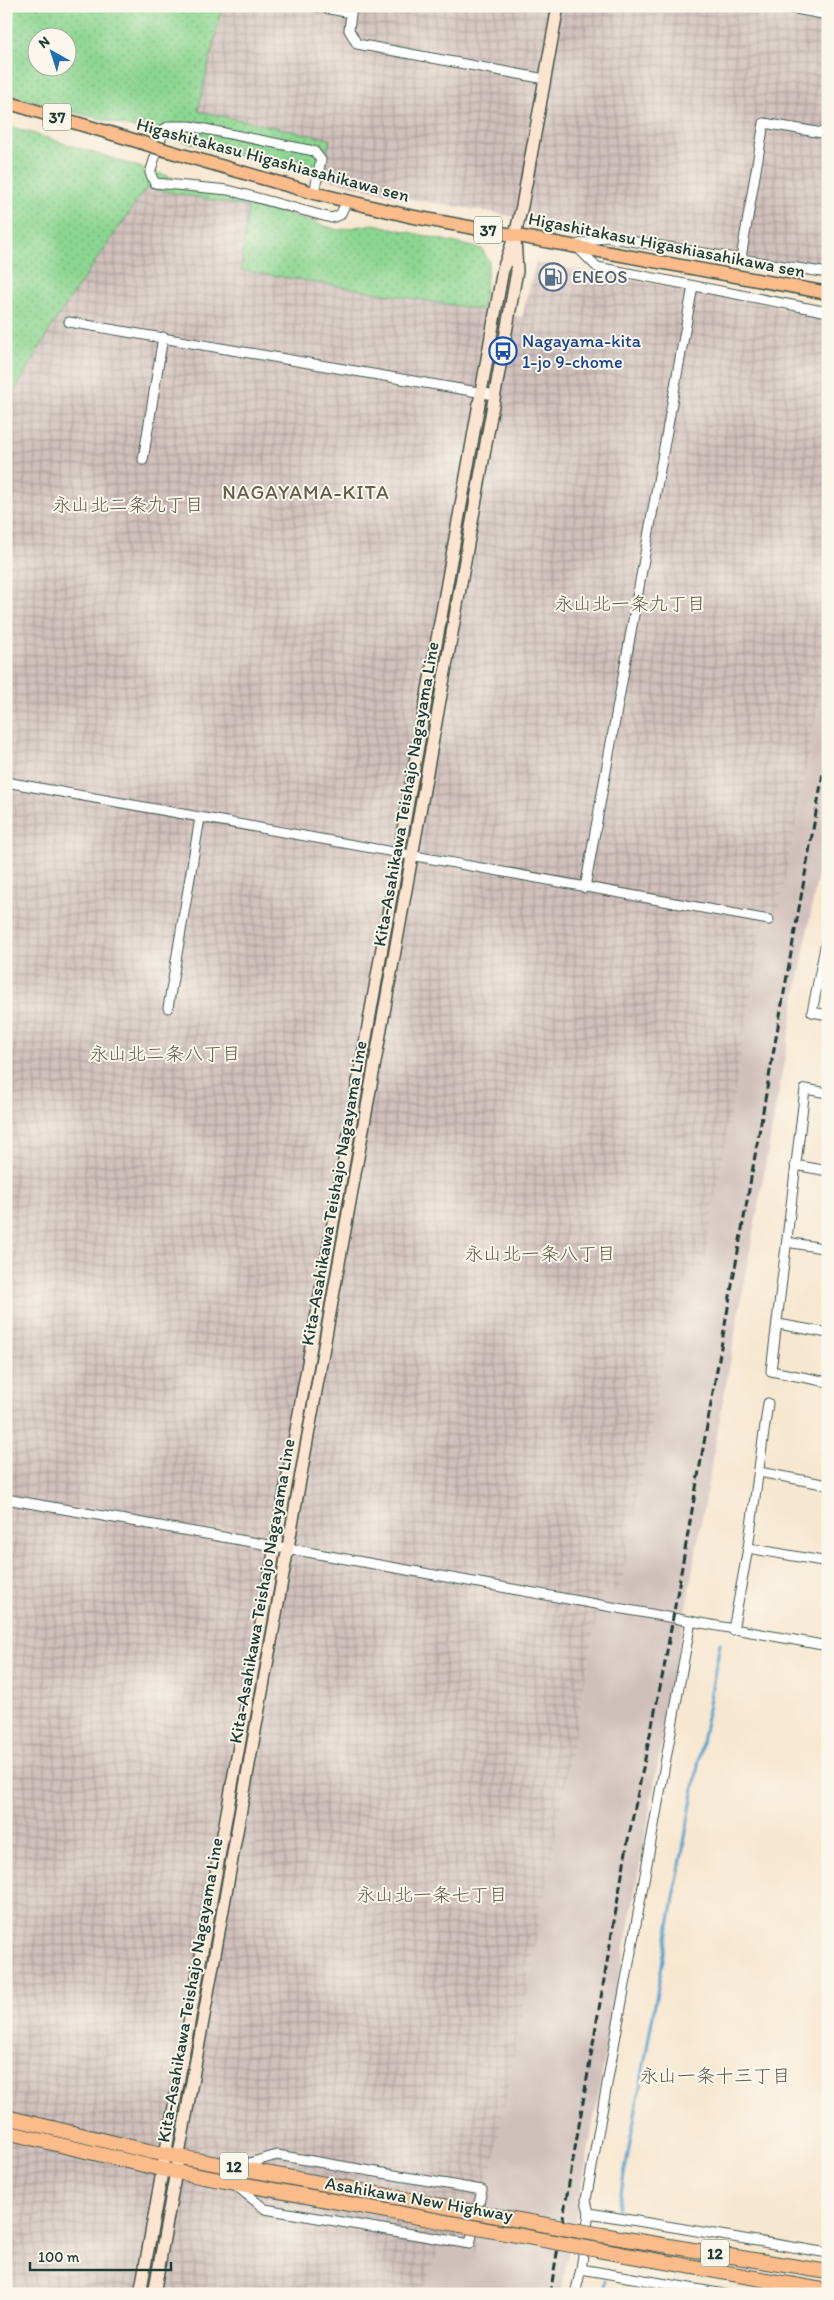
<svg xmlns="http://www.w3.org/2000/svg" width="834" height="2300" font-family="Itim,'Klee One',sans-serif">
<defs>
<pattern id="industrial-grid" width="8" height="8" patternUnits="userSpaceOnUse" patternTransform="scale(1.25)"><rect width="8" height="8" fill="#d0c0bc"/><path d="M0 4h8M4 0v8" fill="none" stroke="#a89d9a"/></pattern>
<pattern id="grass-dots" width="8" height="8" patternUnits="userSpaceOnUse" patternTransform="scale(1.25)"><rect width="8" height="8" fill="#8dd692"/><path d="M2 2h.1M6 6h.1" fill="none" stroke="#73af78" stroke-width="1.8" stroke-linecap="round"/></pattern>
</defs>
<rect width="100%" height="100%" fill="#fbf7ec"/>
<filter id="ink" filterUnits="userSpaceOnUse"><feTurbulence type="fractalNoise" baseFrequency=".02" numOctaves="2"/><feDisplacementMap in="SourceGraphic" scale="10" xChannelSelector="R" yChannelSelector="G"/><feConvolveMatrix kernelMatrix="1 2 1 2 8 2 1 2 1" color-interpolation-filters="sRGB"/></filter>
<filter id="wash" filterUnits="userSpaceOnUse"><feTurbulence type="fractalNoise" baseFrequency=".0096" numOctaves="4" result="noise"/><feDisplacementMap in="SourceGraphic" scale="20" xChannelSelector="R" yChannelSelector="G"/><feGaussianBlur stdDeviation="1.12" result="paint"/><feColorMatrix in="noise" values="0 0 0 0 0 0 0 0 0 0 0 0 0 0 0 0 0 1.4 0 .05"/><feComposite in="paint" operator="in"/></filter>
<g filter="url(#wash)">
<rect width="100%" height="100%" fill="#f7e7d0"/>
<g fill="url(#industrial-grid)">
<path d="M 193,6 L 828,6 L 828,275 L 495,213 L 406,198 L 323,178 L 329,139 L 198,111 L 221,11 Z"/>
<path d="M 146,188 L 248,207 L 241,270 L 522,317 L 536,263 L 828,315 L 828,653 L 779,913 L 767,910 L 703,1271 L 676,1297 L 620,1593 L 602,1591 L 477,2253 L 441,2246 L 422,2294 L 6,2294 L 6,406 L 58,316 Z"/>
</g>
<path fill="#d0c0bc" d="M 828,653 L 828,817 L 578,2208 L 560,2294 L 422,2294 L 441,2246 L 477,2252 L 602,1591 L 620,1592 L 676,1297 L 692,1268 L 703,1271 L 767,910 L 779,912 Z"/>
<g fill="url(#grass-dots)" stroke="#568a63" fill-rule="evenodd">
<path d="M 6,6 L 193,6 L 221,11 L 198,111 L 330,139 L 323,178 L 6,94 ZM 38,38 L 68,38 L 68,68 L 38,68 Z"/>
<path d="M 6,125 L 338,230 L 374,224 L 482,249 L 489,261 L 482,310 L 241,270 L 248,207 L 146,188 L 58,316 L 6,406 Z"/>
</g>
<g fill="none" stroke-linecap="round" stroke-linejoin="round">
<g stroke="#56a2ce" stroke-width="3">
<path d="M 618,2209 L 720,1643"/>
<path d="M 603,2294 L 605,2281"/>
</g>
</g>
</g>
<g filter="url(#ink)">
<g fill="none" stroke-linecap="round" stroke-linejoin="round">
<g stroke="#3f564b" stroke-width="11">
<g id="minor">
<path d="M 314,6 L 351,13"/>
<path d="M 352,6 L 349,30 L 357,44 L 545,79"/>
<path d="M 779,6 L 828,15"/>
<path d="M 314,193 L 321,160 L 314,151 L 190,126 L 170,126 L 164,129 L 150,173 L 155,183 L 228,190 L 331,218 L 340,215 L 347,201"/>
<path d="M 575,245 L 606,237 L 828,273"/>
<path d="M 576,246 L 597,267 L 828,312"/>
<path d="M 741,258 L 764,123 L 828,134"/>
<path d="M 69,322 L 495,395"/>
<path d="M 143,460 L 163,337"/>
<path d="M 6,782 L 769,920"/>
<path d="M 585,888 L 693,286"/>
<path d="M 828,932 L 812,1012 L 828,1015"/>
<path d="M 168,1008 L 200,818"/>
<path d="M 828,1093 L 805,1089 L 771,1371 L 828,1382"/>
<path d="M 795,1165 L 828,1171"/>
<path d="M 787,1242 L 828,1249"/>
<path d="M 778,1324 L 828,1333"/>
<path d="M 759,1472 L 828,1485"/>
<path d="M 6,1499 L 274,1546 L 828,1646"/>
<path d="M 748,1548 L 828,1562"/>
<path d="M 733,1630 L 748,1548 L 768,1403"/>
<path d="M 234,2184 L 265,2209 L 470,2244 L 482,2190 L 277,2155 L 239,2166"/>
<path d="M 589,2213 L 586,2200 L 691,1621"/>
<path d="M 581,2269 L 724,2294"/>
<path d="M 575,2294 L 581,2269 L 589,2213 L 828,2253"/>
</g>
</g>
<g stroke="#3f564b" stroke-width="14">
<g id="secondary">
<path d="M 140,2294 L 290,1464 L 503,269 L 515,235 L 522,206 L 558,6"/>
<path d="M 154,2294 L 517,271 L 515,239"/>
</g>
</g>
<g stroke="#3f564b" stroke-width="15">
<g id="primary">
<path d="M 6,102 L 140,142"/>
<path d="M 165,150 L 314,193 L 409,216 L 828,293"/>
</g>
</g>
<g stroke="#3f564b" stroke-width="16">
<g id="trunk">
<path d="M 6,2117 L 148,2151 L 464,2210"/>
<path d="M 6,2132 L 161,2169 L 461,2225"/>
<path d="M 602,2235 L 828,2272"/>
<path d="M 598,2250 L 828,2291"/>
</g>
</g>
<use href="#minor" stroke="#fff" stroke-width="9"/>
<use href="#secondary" stroke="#fde4d1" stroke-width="11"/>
<use href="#primary" stroke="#fabc8b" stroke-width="12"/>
<use href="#trunk" stroke="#fabc8b" stroke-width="14"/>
<path stroke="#1f3d34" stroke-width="3" stroke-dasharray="8 4" stroke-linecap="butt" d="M 550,2294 L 628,1840 L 664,1668 L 828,745"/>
<g stroke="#3f564b" stroke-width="15" stroke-linecap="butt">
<path id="primary-bridge" d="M 140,142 L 165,150"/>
</g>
<g stroke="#3f564b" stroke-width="16" stroke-linecap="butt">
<g id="trunk-bridge">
<path d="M 464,2210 L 602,2235"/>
<path d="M 461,2225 L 598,2250"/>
</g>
</g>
<use href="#primary-bridge" stroke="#fabc8b" stroke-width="12"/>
<use href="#trunk-bridge" stroke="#fabc8b" stroke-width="14"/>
</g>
</g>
<defs>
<g id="fuel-ring" transform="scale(1.4375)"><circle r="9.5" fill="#fbf7ec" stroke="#5c6f8a" stroke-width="1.5"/><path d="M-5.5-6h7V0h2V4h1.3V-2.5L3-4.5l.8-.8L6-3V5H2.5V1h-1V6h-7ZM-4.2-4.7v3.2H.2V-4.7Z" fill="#5c6f8a"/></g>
<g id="bus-ring" transform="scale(1.4375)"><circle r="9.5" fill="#fbf7ec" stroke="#1a4fb4" stroke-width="1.5"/><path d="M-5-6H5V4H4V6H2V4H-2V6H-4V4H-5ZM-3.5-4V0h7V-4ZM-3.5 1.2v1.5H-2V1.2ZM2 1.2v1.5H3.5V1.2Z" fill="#1a4fb4"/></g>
</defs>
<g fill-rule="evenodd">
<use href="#fuel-ring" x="553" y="277"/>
<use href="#bus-ring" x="503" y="351"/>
</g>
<g text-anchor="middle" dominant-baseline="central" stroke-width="4" stroke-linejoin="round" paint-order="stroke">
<g fill="#fbf7ec" stroke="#61756b" stroke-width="1">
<rect x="43" y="103.5" width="28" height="27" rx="4"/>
<rect x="474" y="216.5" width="28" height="27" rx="4"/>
<rect x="220" y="2152.5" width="28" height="27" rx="4"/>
<rect x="701" y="2239.5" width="28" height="27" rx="4"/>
</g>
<g font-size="16" font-weight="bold" fill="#1f3d34">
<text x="57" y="117">37</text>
<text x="488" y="230">37</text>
<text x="234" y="2166">12</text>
<text x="715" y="2253">12</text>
</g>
<g font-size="18" fill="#1f3d34" stroke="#fbf7ec">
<text transform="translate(273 160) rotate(15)">Higashitakasu Higashiasahikawa sen</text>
<text transform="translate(667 245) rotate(11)">Higashitakasu Higashiasahikawa sen</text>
<text transform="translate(406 794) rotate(-80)">Kita-Asahikawa Teishajo Nagayama Line</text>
<text transform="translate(334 1193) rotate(-80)">Kita-Asahikawa Teishajo Nagayama Line</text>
<text transform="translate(262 1591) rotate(-80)">Kita-Asahikawa Teishajo Nagayama Line</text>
<text transform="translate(190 1990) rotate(-80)">Kita-Asahikawa Teishajo Nagayama Line</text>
<text transform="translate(419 2199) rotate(10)">Asahikawa New Highway</text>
</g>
<g font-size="18" fill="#4e5e75" stroke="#fbf7ec" text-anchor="start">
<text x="572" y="277">ENEOS</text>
</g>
<g font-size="18" fill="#164399" stroke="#fbf7ec" text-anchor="start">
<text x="522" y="341">Nagayama-kita<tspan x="522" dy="21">1-jo 9-chome</tspan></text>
</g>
<g font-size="19" fill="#655e4f" stroke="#fbf7ec">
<text x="128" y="504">永山北二条九丁目</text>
<text x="630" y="603">永山北一条九丁目</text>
<text x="165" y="1053">永山北二条八丁目</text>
<text x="540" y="1253">永山北一条八丁目</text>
<text x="432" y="1894">永山北一条七丁目</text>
<text x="715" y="2075">永山一条十三丁目</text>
</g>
<g font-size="20" letter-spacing="1" fill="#655e4f" stroke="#fbf7ec">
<text x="306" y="492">NAGAYAMA-KITA</text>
</g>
</g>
<rect width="834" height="2300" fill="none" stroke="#fbf7ec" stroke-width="25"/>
<g transform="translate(52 52) rotate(321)"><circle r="24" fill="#fbf7ec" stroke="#a3ada2"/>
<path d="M0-4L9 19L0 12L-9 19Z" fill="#1f6fb2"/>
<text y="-8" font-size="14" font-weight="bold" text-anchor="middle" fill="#1f3d34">N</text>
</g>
<path d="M30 2262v8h141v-8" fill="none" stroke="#1f3d34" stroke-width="2.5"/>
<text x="38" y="2262" font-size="15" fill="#1f3d34" stroke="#fbf7ec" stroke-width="4" paint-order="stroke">100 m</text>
</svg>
